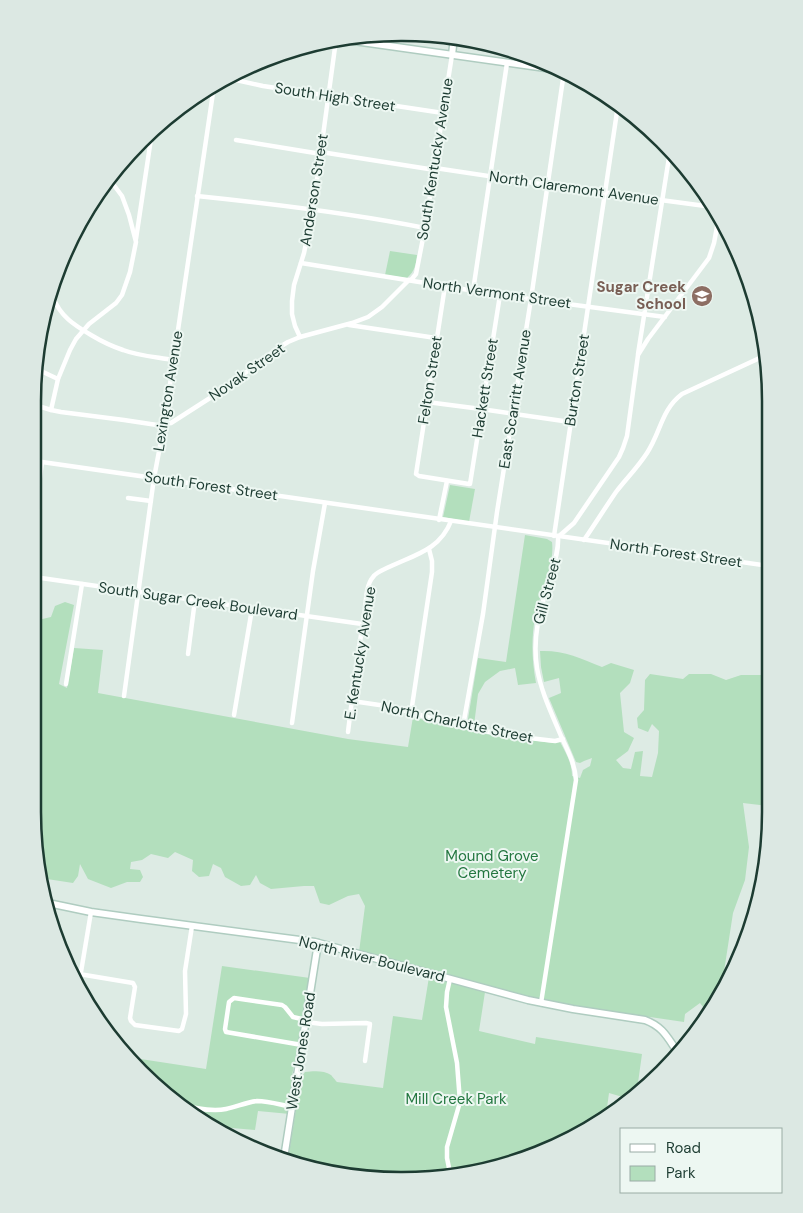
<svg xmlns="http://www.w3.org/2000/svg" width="803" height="1213" font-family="'DM Sans',sans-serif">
<rect width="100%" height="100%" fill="#ddebe4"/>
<g fill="#b3dfbd">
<path d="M 390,251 L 417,255 C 416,264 415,271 407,278 L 385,275 Z"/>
<path d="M 450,485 L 475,489 L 469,522 L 443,517 Z"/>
<path d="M 525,535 L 547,539 L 552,542 C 555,566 539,594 535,618 C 531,639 532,662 536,683 L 518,685 L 515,668 L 500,671 L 485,682 L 478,694 L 474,725 L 469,723 L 468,719 L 478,658 L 506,662 Z"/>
<path d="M 65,602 L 74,605 L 59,684 L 67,688 L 74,648 L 103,650 L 98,693 L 348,739 L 408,747 L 413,717 L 448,726 L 491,735 L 553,743 L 560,742 C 566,753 572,763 572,776 L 580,778 L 583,770 L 590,766 L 592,758 L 584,761 L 580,763 L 576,762 L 549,698 L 561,693 L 559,678 L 544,682 L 541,667 L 540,651 C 563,650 580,658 602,667 L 611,663 L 634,670 L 630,683 L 620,693 L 624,732 L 634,738 L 628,751 L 616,760 L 623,768 L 631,769 L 635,752 L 643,751 L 640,776 L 652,777 L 658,753 L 659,731 L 652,724 L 648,732 L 638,728 L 637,718 L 644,710 L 645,680 L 650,674 L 683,679 L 689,674 L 711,674 L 726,680 L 741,675 L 768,675 L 768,806 L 743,803 L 749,847 L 745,880 L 733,913 L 721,991 L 707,1012 L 700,1003 L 685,1014 L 684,1022 L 548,1002 L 359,952 L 365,906 L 359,894 L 348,896 L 329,905 L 320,903 L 314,886 L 304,886 L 271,889 L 260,883 L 256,875 L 250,885 L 241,886 L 225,877 L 221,868 L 213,864 L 209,876 L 199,877 L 192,871 L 193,860 L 175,852 L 168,858 L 151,854 L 142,860 L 131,862 L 130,869 L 140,870 L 143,877 L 140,882 L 127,882 L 111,888 L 88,879 L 80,864 L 78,876 L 73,883 L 47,879 L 45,888 L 33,811 L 34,618 L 38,620 L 51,617 L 55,606 Z"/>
<path d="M 222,966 L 310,978 L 292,1076 L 290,1114 L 258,1111 L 255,1130 L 220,1127 L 218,1128 L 177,1104 L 134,1058 L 206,1069 Z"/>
<path d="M 429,977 L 485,992 L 479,1031 L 535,1044 L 536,1037 L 642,1054 L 637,1090 L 626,1098 L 609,1093 L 606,1115 L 586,1131 L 497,1168 L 378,1180 L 288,1159 L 301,1078 L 305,1072 C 313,1071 324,1070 331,1075 C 332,1076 336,1081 337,1082 L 383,1088 L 393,1016 L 422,1020 Z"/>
</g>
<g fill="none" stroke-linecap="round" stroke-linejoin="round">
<g stroke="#afccc0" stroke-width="9">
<g id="secondary">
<path d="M 340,39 L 560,70"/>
<path d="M 452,55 L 454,37"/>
<path d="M 48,903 L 91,912 L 141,919 L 315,942 L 528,1000 L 573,1009 L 645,1020 C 664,1027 668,1039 679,1054"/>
<path d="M 284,1158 L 318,943"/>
</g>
</g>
<g stroke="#fff" stroke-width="4.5">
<path d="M 227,78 L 263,86 L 443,113"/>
<path d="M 236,140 L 321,154"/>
<path d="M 321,152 L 435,170"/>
<path d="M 435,168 L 548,185 L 713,207"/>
<path d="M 197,196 C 274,204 350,213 425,228"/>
<path d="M 136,239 L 152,132"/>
<path d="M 301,263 L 500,295 L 665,317"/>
<path d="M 411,280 L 416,274 L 425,228 L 452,55"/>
<path d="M 445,286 L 416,474 L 419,476 L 469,484 L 470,484 L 500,295"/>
<path d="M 473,291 L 507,63"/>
<path d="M 53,297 C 60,316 74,325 91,335 C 101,341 111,346 123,350 C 139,356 156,357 173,360"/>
<path d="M 349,325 L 436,338"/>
<path d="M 300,337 L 295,326 L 292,314 L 292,301 L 294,285 L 304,253 L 313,209 L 336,40"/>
<path d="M 638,354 L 670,151"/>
<path d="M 36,366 L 43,372 L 58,379"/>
<path d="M 427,402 L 481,409 L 570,422"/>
<path d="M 35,405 L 51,410 L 61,412 L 124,420 L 157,425 L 171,423 L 224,389 L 278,348 L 288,342 L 300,337 L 352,323 L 368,317 L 382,307 L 409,280"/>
<path d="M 51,410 L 58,379 L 70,350 L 76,339 L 89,324 L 116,303 L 122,295 L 130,272 L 136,242 L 129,215 L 122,196 L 110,180"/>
<path d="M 35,461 L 769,566"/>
<path d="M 128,498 L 151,501"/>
<path d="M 35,515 L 42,462"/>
<path d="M 439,520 L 447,481"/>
<path d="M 554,536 L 618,105"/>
<path d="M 584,540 C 595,524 605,508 616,492 C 626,479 638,467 647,453 C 661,432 661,410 682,394 L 766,355"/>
<path d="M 34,577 L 362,624"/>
<path d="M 188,654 L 195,600"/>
<path d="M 66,684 L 82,584"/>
<path d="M 124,696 L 154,478 L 164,425 L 214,86"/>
<path d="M 352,701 L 393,707 L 437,720 L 503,735 L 555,741 L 563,739"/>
<path d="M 411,713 L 432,572 L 432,561 L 429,549"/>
<path d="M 234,715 L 252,609"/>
<path d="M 292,723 L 313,571 L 325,503"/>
<path d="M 463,726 L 483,614 L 497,512 L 531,299 L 564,72"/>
<path d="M 348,732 C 353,691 358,651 365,610 C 366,600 366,585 373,577 C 376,572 383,570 389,567 C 414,555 440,550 451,521"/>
<path d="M 73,973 L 133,983 L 135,987 L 130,1018 L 131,1021 L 135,1025 L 179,1031 L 182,1029 L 186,1014 L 185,971 L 192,926"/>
<path d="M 450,979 L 447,992 L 446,1007 L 457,1063 L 460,1102 L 447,1147 L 447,1158 L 450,1173"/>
<path d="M 79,984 L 91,912"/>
<path d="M 541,1003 L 576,780 C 575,764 568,751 561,736 C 552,714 541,692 537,668 C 532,637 540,611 549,581 C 553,567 559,552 558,537 L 574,523 L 619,457 L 623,448 L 627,436 L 638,355 L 648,339 L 709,258 L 714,243 L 719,216"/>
<path d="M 306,1022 L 322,1024 L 366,1023 L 370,1024 L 365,1061"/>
<path d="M 302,1045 L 226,1032 L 225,1029 L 229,1002 L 234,998 L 282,1005 L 285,1007 L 293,1017 L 306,1020"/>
<path d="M 671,1061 L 672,1055 L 677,1050"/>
<path d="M 175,1103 C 189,1107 212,1112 226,1109 C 236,1107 247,1102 257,1101 C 269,1101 281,1105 292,1107"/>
</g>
<use href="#secondary" stroke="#fff" stroke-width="6"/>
</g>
<defs>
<g id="school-disc" transform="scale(1.125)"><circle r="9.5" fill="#8d6e63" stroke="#edf7f2"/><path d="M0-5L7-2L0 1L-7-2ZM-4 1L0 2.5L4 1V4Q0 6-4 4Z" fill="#fff"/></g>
</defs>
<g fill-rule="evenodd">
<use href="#school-disc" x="702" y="296"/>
</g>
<g text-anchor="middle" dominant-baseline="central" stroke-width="4" stroke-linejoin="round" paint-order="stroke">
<g font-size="15" fill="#1d3c32" stroke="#edf7f2">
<text transform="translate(335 97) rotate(9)">South High Street</text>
<text transform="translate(435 159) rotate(-81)">South Kentucky Avenue</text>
<text transform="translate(574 188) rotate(8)">North Claremont Avenue</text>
<text transform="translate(314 190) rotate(-81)">Anderson Street</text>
<text transform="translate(497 293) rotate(8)">North Vermont Street</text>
<text transform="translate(247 372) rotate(-35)">Novak Street</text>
<text transform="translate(430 380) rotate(-81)">Felton Street</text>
<text transform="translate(577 380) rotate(-81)">Burton Street</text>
<text transform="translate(485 388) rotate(-81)">Hackett Street</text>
<text transform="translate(168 391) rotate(-81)">Lexington Avenue</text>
<text transform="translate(515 399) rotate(-81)">East Scarritt Avenue</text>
<text transform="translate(211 486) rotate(8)">South Forest Street</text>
<text transform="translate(676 553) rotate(8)">North Forest Street</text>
<text transform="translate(547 591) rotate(-75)">Gill Street</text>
<text transform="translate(198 601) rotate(8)">South Sugar Creek Boulevard</text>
<text transform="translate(360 653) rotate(-81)">E. Kentucky Avenue</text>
<text transform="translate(457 722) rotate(12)">North Charlotte Street</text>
<text transform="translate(372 959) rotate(14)">North River Boulevard</text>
<text transform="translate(301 1051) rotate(-81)">West Jones Road</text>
</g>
<g font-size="15" font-weight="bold" fill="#785e54" stroke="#edf7f2" text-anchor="end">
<text x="686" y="287">Sugar Creek<tspan x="686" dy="17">School</tspan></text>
</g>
<g font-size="15" fill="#237740" stroke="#edf7f2">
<text x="492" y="856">Mound Grove<tspan x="492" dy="17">Cemetery</tspan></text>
<text x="456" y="1099">Mill Creek Park</text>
</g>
</g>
<path d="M0 0H803V1213H0ZM401 41H402A360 360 0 0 1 762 401V812A360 360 0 0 1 402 1172H401A360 360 0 0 1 41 812V401A360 360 0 0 1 401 41Z" fill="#dce8e3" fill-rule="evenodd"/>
<path fill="none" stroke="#1d3c32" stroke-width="2.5" d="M401 41H402A360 360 0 0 1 762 401V812A360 360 0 0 1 402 1172H401A360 360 0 0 1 41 812V401A360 360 0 0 1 401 41Z"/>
<rect x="620" y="1128" width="162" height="65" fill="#edf7f2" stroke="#9aaca5"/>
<rect x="630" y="1144" width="25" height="8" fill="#ffffff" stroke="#9aaca5"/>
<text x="666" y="1153" font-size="15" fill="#1d3c32">Road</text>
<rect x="630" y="1166" width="25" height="15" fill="#b3dfbd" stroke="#9aaca5"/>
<text x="666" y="1178" font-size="15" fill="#1d3c32">Park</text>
</svg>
